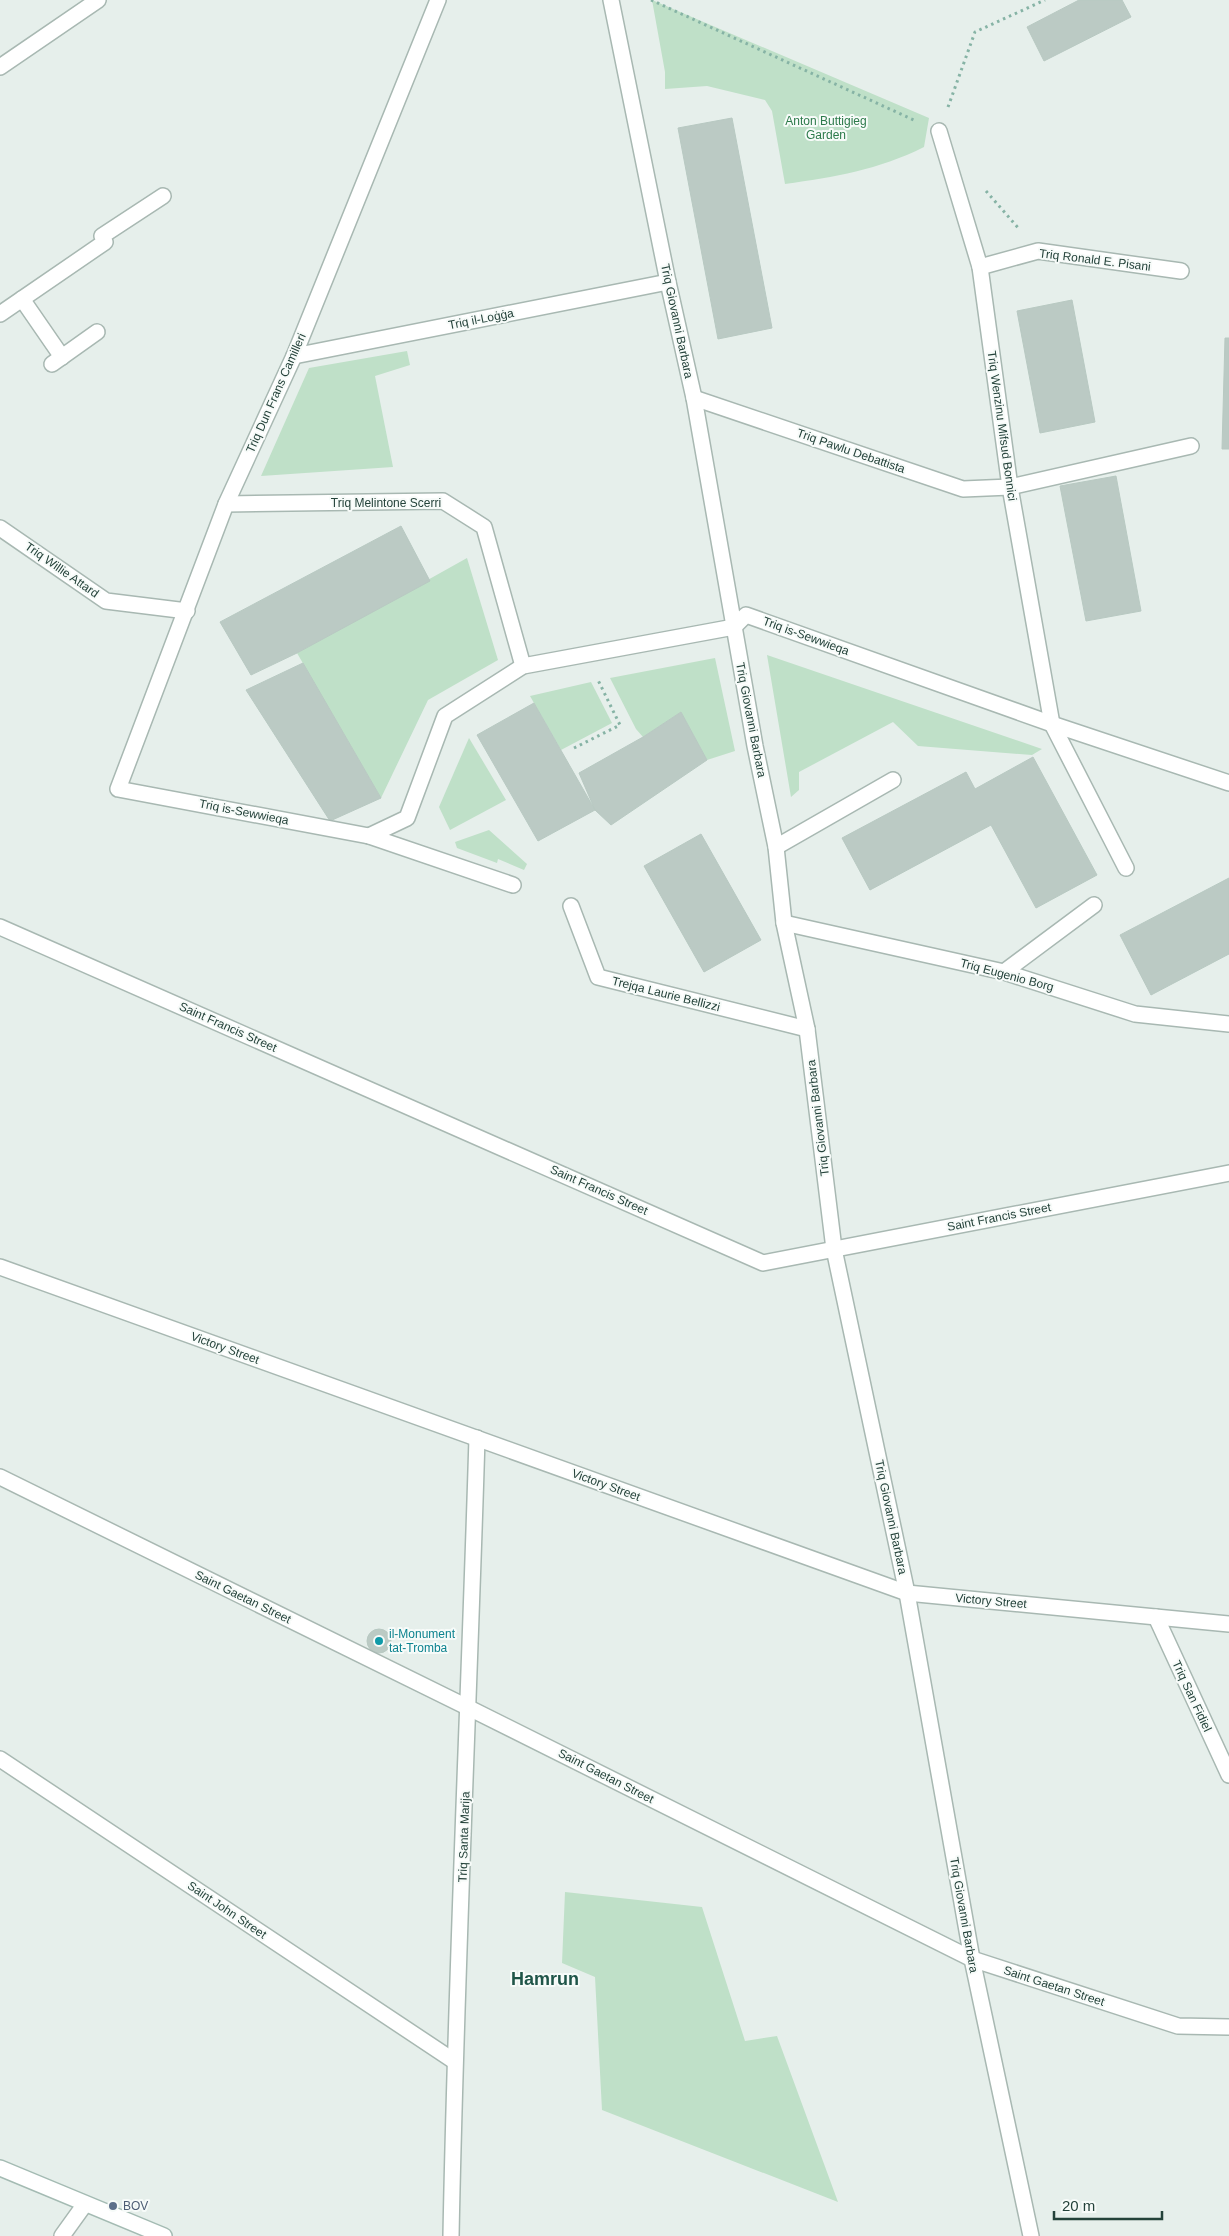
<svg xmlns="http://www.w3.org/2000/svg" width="1229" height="2236" font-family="Helvetica,sans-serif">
<rect width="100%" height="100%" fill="#e6efeb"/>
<g fill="#bfe0c8">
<path d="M 652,0 L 929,118 L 924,147 C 878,170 835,177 785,184 L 772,111 L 765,100 L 707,86 L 665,89 L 665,72 Z"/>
<path d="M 407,351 L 410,365 L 375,376 L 393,467 L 261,476 L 309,368 Z"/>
<path d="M 467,558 L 498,660 L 428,700 L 381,798 L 297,653 Z"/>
<path d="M 767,655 L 1042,749 L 1032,755 L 918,746 L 893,722 L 799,772 L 799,790 L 791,797 Z"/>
<path d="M 715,658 L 735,751 L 707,760 L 681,712 L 643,737 L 636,729 L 610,678 Z"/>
<path d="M 591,682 L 612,723 L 561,750 L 530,696 Z"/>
<path d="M 469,738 L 506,800 L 450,830 L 439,807 Z"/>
<path d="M 489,830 L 527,864 L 524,870 L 498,859 L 497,863 L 457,848 L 455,842 Z"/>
<path d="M 565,1892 L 702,1907 L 745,2041 L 777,2036 L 838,2202 L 602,2110 L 595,1977 L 562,1963 Z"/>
</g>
<g fill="#bbcac4" stroke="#b8c9c2">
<path d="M 1079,0 L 1122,0 L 1131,17 L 1044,61 L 1027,27 Z"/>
<path d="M 732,118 L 772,328 L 718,339 L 678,128 Z"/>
<path d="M 1072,300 L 1095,422 L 1040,433 L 1017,311 Z"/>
<path d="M 1225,338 L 1229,338 L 1229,449 L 1222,449 Z"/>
<path d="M 1116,476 L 1141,611 L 1086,621 L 1060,486 Z"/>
<path d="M 401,526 L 430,581 L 297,653 L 251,675 L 220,622 Z"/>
<path d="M 303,663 L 381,798 L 330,821 L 246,690 Z"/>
<path d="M 534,703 L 595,810 L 538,841 L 477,735 Z"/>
<path d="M 681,712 L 707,760 L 611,825 L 595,810 L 579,773 L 643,737 Z"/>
<path d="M 1033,757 L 1097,875 L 1036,908 L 991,825 L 870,890 L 842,838 L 966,772 L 975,789 Z"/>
<path d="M 701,834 L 761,940 L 704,972 L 644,866 Z"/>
<path d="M 1229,878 L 1229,954 L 1151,995 L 1120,935 Z"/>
<circle cx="379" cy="1641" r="12"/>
</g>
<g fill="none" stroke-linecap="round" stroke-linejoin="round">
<g stroke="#a8b8b2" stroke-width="18">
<g id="service">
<path d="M 22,299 L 62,357"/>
<path d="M 0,314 L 105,242 L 102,236 L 163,196"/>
<path d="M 52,364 L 97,332"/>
<path d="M 1052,724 L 1126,868"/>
<path d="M 776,847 L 893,780"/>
<path d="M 1004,972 L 1094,905"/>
</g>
</g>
<g stroke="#a8b8b2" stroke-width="18">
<g id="minor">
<path d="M 438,0 L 294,356 L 226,504 L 118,789 L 369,836 L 513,885"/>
<path d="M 611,0 L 668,282 L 694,398 L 755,746 L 776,847 L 784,923 L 807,1029 L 834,1249 L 907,1593 L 972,1959 L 1031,2236"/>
<path d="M 0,67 L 98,0"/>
<path d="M 939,131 L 980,267 L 1010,487 L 1052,724"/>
<path d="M 980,267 L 1038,251 L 1181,271"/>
<path d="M 294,356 L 668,282"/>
<path d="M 694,398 L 963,489 L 1010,487 L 1191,446"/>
<path d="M 226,504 L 443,501 L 484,527 L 523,666"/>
<path d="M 0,528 L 106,601 L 187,611"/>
<path d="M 369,836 L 407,818 L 445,716 L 523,666 L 734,627 L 746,615 L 1052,724 L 1229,783"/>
<path d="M 571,906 L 598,977 L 807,1029"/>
<path d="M 784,923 L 1004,972 L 1135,1014 L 1229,1024"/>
<path d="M 0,927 L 763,1263 L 1229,1173"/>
<path d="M 0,1267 L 907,1593 L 1229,1624"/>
<path d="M 0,1477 L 469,1708 L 972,1959 L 1178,2026 L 1229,2027"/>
<path d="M 1156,1617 L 1229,1775"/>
<path d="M 0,1759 L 454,2061"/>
<path d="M 62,2236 L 85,2204"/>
<path d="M 451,2236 C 456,1970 469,1704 477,1438"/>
</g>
</g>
<g stroke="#a4bbb3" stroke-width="18">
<path id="secondary" d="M 0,2168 L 164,2236"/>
</g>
<g stroke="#86b3a5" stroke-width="3" stroke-dasharray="2.5 4" stroke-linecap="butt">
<path d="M 651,0 L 916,121"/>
<path d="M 948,107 L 975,32 L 1045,0"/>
<path d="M 986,191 L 1020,230"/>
<path d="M 574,748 L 620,725 L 597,678"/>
</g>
<use href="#service" stroke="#fff" stroke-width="15"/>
<use href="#minor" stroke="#fff" stroke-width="15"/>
<use href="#secondary" stroke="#fff" stroke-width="15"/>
</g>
<circle fill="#0f9aa8" stroke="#f7fbf9" stroke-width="2" cx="379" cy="1641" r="5"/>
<circle fill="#5c6f8a" stroke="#f7fbf9" stroke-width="2" cx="113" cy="2206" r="5"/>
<g text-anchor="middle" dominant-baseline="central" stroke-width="4" stroke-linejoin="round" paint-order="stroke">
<g font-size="12" fill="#2d7a4b" stroke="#f7fbf9">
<text x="826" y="121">Anton Buttigieg<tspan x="826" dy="14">Garden</tspan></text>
</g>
<g font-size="12" fill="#24423a" stroke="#f7fbf9">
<text transform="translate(1095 260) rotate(7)">Triq Ronald E. Pisani</text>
<text transform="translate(481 319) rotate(-11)">Triq il-Loġġa</text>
<text transform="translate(677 321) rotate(78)">Triq Giovanni Barbara</text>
<text transform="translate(276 393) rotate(-66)">Triq Dun Frans Camilleri</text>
<text transform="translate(1002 426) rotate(82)">Triq Wenzinu Mifsud Bonnici</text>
<text transform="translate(851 451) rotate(19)">Triq Pawlu Debattista</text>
<text x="386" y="503">Triq Melintone Scerri</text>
<text transform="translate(62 570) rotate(35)">Triq Willie Attard</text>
<text transform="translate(806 636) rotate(20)">Triq is-Sewwieqa</text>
<text transform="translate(751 720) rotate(79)">Triq Giovanni Barbara</text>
<text transform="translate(244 812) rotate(11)">Triq is-Sewwieqa</text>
<text transform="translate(1007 975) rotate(15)">Triq Eugenio Borg</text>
<text transform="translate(666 994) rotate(14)">Trejqa Laurie Bellizzi</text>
<text transform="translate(228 1027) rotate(24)">Saint Francis Street</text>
<text transform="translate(818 1118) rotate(-97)">Triq Giovanni Barbara</text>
<text transform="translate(599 1190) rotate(24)">Saint Francis Street</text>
<text transform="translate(999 1217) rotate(-11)">Saint Francis Street</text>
<text transform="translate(225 1348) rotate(20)">Victory Street</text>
<text transform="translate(606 1485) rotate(20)">Victory Street</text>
<text transform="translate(891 1517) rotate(78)">Triq Giovanni Barbara</text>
<text transform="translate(243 1597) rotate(26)">Saint Gaetan Street</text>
<text transform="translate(991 1601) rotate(5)">Victory Street</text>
<text transform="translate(1192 1696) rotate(65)">Triq San Fidiel</text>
<text transform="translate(606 1776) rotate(27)">Saint Gaetan Street</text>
<text transform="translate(464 1837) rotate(-88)">Triq Santa Marija</text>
<text transform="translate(227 1910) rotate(34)">Saint John Street</text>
<text transform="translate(964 1915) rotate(80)">Triq Giovanni Barbara</text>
<text transform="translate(1054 1986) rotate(18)">Saint Gaetan Street</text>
</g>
<g font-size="12" fill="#0d838f" stroke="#f7fbf9" text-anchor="start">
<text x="389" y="1634">il-Monument<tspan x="389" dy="14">tat-Tromba</tspan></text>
</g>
<g font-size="12" fill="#4e5e75" stroke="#f7fbf9" text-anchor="start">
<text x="123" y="2206">BOV</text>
</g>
<g font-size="18" font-weight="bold" fill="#1f5548" stroke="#f7fbf9">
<text x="545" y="1979">Hamrun</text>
</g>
</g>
<path d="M1054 2211v8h108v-8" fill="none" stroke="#24423a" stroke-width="2.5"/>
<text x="1062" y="2211" font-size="15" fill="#24423a" stroke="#f7fbf9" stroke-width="4" paint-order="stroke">20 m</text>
</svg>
